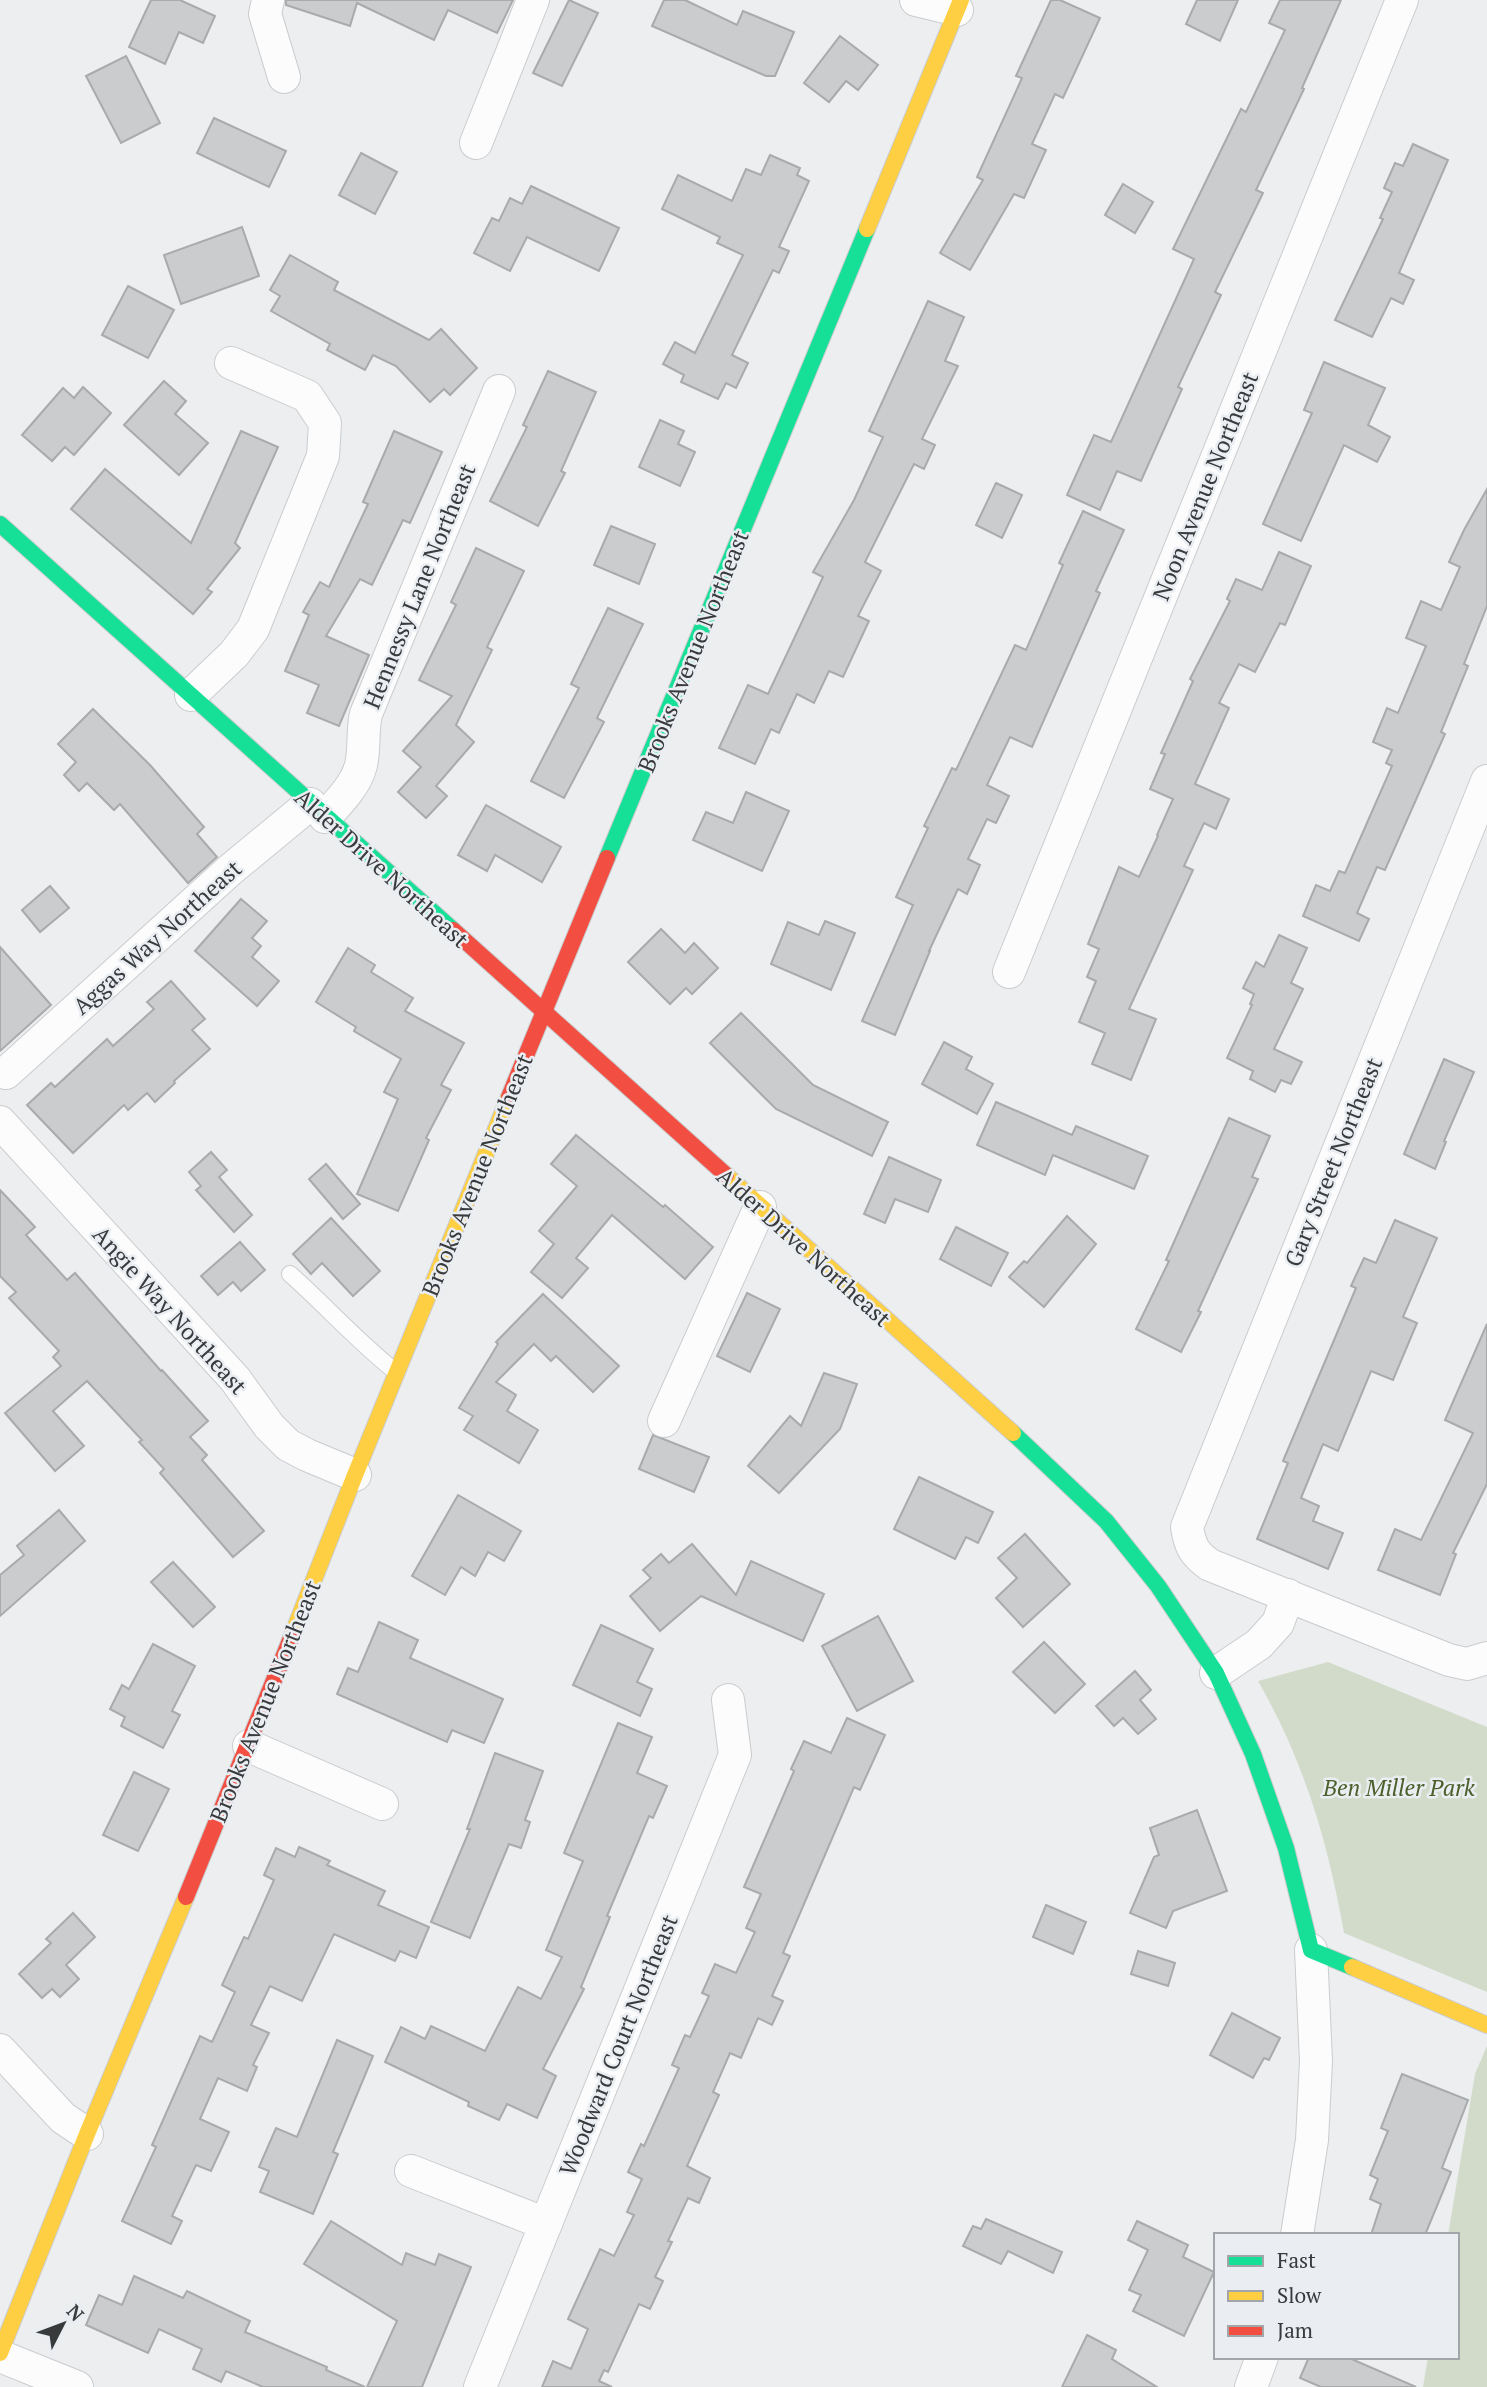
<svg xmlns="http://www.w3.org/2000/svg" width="1487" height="2387" font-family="'PT Serif',serif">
<rect width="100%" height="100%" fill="#eceef0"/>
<g fill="#d2dbca">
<path d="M 1328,1662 L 1487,1727 L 1487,1992 L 1344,1933 C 1328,1842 1304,1761 1258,1681 Z"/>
<path d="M 1487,2046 L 1487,2387 L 1423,2387 L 1428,2357 L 1457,2357 L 1457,2235 L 1448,2235 L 1475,2074 Z"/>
</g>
<g fill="#caccce" stroke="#a8aaac" stroke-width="2">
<path d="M 151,0 L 180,0 L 215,16 L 203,43 L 179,32 L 165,64 L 129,47 Z"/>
<path d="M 286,0 L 513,0 L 497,33 L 448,10 L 434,40 L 357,3 L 350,26 L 286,5 Z"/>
<path d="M 569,0 L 598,13 L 562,86 L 533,73 Z"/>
<path d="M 664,0 L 685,0 L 737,25 L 743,11 L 794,32 L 775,76 L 766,76 L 652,26 Z"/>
<path d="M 1051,0 L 1060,0 L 1100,18 L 1063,98 L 1055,94 L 1032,144 L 1046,150 L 1024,198 L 1014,194 L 970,270 L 940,253 L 983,180 L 977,177 L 1022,78 L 1016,76 Z"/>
<path d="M 1197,0 L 1238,0 L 1220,41 L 1186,24 Z"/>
<path d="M 1280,0 L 1341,0 L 1302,88 L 1304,89 L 1256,190 L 1263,193 L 1215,292 L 1221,295 L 1178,387 L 1182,389 L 1141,481 L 1117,471 L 1100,510 L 1067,495 L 1094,435 L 1111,442 L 1194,259 L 1173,249 L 1241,109 L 1246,112 L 1285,30 L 1269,23 Z"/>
<path d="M 840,36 L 878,65 L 858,90 L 846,81 L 829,102 L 804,83 Z"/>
<path d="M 126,56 L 160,123 L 121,143 L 86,76 Z"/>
<path d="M 214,118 L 286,151 L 269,187 L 197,153 Z"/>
<path d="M 1413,144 L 1448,160 L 1399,273 L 1414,280 L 1403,304 L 1391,298 L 1372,337 L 1335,320 L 1383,219 L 1380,218 L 1392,192 L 1384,188 L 1395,163 L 1403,166 Z"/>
<path d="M 361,153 L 397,172 L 375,214 L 339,195 Z"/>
<path d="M 770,155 L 800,168 L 797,175 L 809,181 L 779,247 L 789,251 L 779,273 L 773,270 L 732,355 L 748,363 L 736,388 L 726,383 L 718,399 L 681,382 L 684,375 L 663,364 L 675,342 L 695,353 L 743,255 L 717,243 L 720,237 L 662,209 L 678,175 L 732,201 L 746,169 L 761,175 Z"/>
<path d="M 1123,184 L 1153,202 L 1135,233 L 1105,215 Z"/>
<path d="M 531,186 L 619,228 L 599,271 L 527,237 L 510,271 L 474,253 L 492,218 L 499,221 L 510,198 L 522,204 Z"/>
<path d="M 242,227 L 259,276 L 181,304 L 164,255 Z"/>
<path d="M 290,255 L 338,282 L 334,290 L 429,340 L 441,329 L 477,368 L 450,395 L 444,389 L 430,402 L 396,366 L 373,355 L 365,370 L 327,350 L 330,344 L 271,311 L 280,296 L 270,290 Z"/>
<path d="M 128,286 L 174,310 L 148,358 L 102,335 Z"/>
<path d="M 928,301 L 964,317 L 945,361 L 958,366 L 922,439 L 935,445 L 924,469 L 914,464 L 865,562 L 881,571 L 858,616 L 869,621 L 843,677 L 829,671 L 814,703 L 797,694 L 779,733 L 771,729 L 755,764 L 719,748 L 748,685 L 768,694 L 823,577 L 813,572 L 854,500 L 883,437 L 869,431 Z"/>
<path d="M 1324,362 L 1385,388 L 1368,425 L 1390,437 L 1377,462 L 1344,445 L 1301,541 L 1263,524 L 1312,413 L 1304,410 Z"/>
<path d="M 548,371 L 596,392 L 561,471 L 565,473 L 538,526 L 490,501 L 527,427 L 523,425 Z"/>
<path d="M 164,381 L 186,401 L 175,414 L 208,443 L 179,475 L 124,425 Z"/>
<path d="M 83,387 L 111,413 L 74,455 L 65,447 L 52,461 L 22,435 L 63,388 L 74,398 Z"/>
<path d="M 660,420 L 684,431 L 678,444 L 695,452 L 680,486 L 639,467 Z"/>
<path d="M 241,431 L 278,447 L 235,543 L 240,548 L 207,589 L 212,592 L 193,614 L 71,509 L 105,469 L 191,543 Z"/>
<path d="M 394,431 L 442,452 L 410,523 L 403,520 L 372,585 L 360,579 L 326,636 L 369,655 L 339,726 L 307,713 L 319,685 L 285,671 L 309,615 L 303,612 L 320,582 L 329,587 L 368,504 L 363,502 Z"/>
<path d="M 996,483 L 1022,495 L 1002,538 L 976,525 Z"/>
<path d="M 1487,489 L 1487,606 L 1464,664 L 1468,666 L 1441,732 L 1445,734 L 1385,870 L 1377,867 L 1357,913 L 1369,919 L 1359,941 L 1303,916 L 1316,885 L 1330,891 L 1339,871 L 1345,873 L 1392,766 L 1386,763 L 1392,750 L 1373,742 L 1387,708 L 1398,713 L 1426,646 L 1406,638 L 1421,601 L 1441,610 L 1460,567 L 1449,562 L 1464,530 Z"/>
<path d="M 1083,511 L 1124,530 L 1096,591 L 1100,593 L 1032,747 L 1010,737 L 987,785 L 1009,796 L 996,823 L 987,819 L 968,859 L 980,865 L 967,894 L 958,889 L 929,951 L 930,951 L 895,1035 L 862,1021 L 913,905 L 896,897 L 928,828 L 924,826 L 952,768 L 956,770 L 1015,645 L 1026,650 L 1063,565 L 1059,563 Z"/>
<path d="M 611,526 L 655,544 L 639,584 L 594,565 Z"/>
<path d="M 476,548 L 524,571 L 487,647 L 492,650 L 456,725 L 474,742 L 436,786 L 447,796 L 426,818 L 398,792 L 421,767 L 403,751 L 452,696 L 419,680 L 456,605 L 451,602 Z"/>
<path d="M 1279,552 L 1311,566 L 1285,625 L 1280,623 L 1255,672 L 1239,664 L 1219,703 L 1229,708 L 1195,784 L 1229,799 L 1216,829 L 1204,823 L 1184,866 L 1193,870 L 1129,1009 L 1156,1019 L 1131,1080 L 1092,1064 L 1105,1033 L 1079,1022 L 1096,981 L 1087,977 L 1099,949 L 1088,944 L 1119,867 L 1139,877 L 1158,836 L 1157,835 L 1173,799 L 1150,789 L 1165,754 L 1161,753 L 1193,681 L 1190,679 L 1230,601 L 1227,599 L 1236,579 L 1262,590 Z"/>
<path d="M 608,608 L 643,624 L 597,718 L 604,722 L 564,798 L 531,781 L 579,688 L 571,684 Z"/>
<path d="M 93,709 L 150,765 L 204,827 L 197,834 L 217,857 L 188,883 L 120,804 L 114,810 L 87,783 L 79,791 L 64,775 L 76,762 L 58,744 Z"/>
<path d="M 746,792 L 789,811 L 762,871 L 693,840 L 706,812 L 733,823 Z"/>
<path d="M 486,805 L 561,847 L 542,882 L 495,855 L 487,871 L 458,855 Z"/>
<path d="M 50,886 L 69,908 L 40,932 L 22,910 Z"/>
<path d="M 241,899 L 267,921 L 252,938 L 261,946 L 252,957 L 279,981 L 257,1006 L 195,951 Z"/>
<path d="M 825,921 L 855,933 L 831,990 L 771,964 L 788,922 L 819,935 Z"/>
<path d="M 661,929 L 685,953 L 694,943 L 718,968 L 692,994 L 686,988 L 670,1004 L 628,962 Z"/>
<path d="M 1279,935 L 1307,948 L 1291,983 L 1303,989 L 1274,1049 L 1302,1062 L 1291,1084 L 1281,1080 L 1275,1092 L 1250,1079 L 1253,1071 L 1227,1058 L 1252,1005 L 1250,1004 L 1254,994 L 1243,988 L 1256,962 L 1264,967 Z"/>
<path d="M 0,947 L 51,1005 L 0,1051 Z"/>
<path d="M 348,948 L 375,965 L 371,972 L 413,998 L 405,1011 L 464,1043 L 441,1085 L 451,1090 L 426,1138 L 429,1140 L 398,1211 L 357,1194 L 398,1099 L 384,1092 L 401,1059 L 354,1031 L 356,1027 L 316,1002 Z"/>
<path d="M 171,981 L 205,1019 L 192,1030 L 210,1049 L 174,1081 L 175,1083 L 155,1102 L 147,1093 L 128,1110 L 124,1105 L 73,1153 L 27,1105 L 51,1083 L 55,1087 L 107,1039 L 113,1046 L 154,1009 L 147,1002 Z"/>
<path d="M 741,1013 L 813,1085 L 888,1122 L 872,1156 L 776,1109 L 710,1043 Z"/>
<path d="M 944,1042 L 972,1057 L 966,1069 L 993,1084 L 977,1114 L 922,1084 Z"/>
<path d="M 1444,1059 L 1474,1072 L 1444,1141 L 1446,1142 L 1435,1169 L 1404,1154 Z"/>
<path d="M 996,1102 L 1072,1135 L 1076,1126 L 1148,1156 L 1134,1189 L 1053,1155 L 1045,1175 L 977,1145 Z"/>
<path d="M 1229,1118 L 1270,1136 L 1252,1177 L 1258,1179 L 1198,1311 L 1201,1312 L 1181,1352 L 1136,1329 L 1169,1261 L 1166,1260 Z"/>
<path d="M 576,1135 L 663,1207 L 665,1205 L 713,1247 L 685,1279 L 612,1215 L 576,1258 L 588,1268 L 562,1298 L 531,1272 L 554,1244 L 539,1231 L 577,1186 L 551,1164 Z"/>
<path d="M 211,1152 L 227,1170 L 219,1177 L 252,1215 L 234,1232 L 196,1190 L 201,1186 L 189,1172 Z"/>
<path d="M 889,1157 L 941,1180 L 928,1212 L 895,1199 L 885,1223 L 864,1214 Z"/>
<path d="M 326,1164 L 360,1204 L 343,1219 L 309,1179 Z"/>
<path d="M 0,1190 L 35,1227 L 26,1235 L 67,1280 L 75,1273 L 161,1371 L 162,1370 L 208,1421 L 190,1437 L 207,1455 L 202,1460 L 264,1531 L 233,1557 L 160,1473 L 164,1469 L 139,1442 L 142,1440 L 87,1381 L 53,1411 L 84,1446 L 55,1471 L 5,1413 L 61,1366 L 53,1357 L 59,1351 L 9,1298 L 16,1292 L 0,1276 Z"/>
<path d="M 1067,1216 L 1096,1244 L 1044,1307 L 1009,1277 L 1024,1261 L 1027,1263 Z"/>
<path d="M 331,1218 L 380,1271 L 353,1296 L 322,1263 L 311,1274 L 293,1254 Z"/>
<path d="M 1395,1220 L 1437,1238 L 1403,1317 L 1417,1323 L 1393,1380 L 1371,1371 L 1338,1451 L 1323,1444 L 1301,1498 L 1319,1506 L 1313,1521 L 1343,1533 L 1328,1569 L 1257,1539 L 1288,1463 L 1283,1461 L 1356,1288 L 1351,1286 L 1364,1258 L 1376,1263 Z"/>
<path d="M 956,1227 L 1008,1253 L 991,1286 L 940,1259 Z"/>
<path d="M 240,1242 L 265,1270 L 241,1291 L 233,1282 L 218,1295 L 201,1276 Z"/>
<path d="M 747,1293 L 780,1309 L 750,1372 L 717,1356 Z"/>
<path d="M 543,1294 L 619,1366 L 593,1392 L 556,1356 L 551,1361 L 534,1344 L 496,1382 L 516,1395 L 507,1411 L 538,1430 L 519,1463 L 464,1430 L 473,1416 L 459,1408 L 498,1344 L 496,1342 Z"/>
<path d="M 1487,1324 L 1487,1484 L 1453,1553 L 1456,1554 L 1440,1595 L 1378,1570 L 1395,1529 L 1421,1540 L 1473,1433 L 1445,1420 Z"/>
<path d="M 824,1373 L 857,1384 L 840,1429 L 779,1493 L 748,1466 L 790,1416 L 801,1426 Z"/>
<path d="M 653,1435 L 709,1457 L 694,1492 L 639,1469 Z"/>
<path d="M 919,1477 L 993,1512 L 978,1543 L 966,1537 L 955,1559 L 894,1529 Z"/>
<path d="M 458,1495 L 521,1531 L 504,1561 L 488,1552 L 475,1576 L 461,1567 L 445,1595 L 412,1576 Z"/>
<path d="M 59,1510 L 85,1541 L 0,1616 L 0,1575 L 24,1555 L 17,1546 Z"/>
<path d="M 1025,1534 L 1070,1584 L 1023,1627 L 996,1598 L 1017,1578 L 998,1558 Z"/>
<path d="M 692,1544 L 736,1595 L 751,1561 L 824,1594 L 803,1641 L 701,1596 L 660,1631 L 630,1596 L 651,1578 L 643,1570 L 661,1554 L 669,1563 Z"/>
<path d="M 173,1562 L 215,1607 L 193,1627 L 151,1582 Z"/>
<path d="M 878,1616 L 913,1681 L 857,1711 L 822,1646 Z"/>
<path d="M 379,1622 L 418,1640 L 410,1658 L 503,1699 L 484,1743 L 452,1730 L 447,1742 L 337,1694 L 348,1668 L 358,1672 Z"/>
<path d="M 601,1625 L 653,1649 L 637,1682 L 652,1689 L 640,1716 L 573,1685 Z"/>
<path d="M 1044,1642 L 1085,1684 L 1055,1713 L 1013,1672 Z"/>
<path d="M 153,1644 L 195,1666 L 172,1711 L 180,1715 L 163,1748 L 121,1726 L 125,1717 L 110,1709 L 122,1685 L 129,1689 Z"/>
<path d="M 1135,1671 L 1151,1690 L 1140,1700 L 1156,1719 L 1138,1734 L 1123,1718 L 1114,1726 L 1096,1706 Z"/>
<path d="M 847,1718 L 885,1735 L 860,1790 L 854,1787 L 783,1953 L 790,1956 L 772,1996 L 783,2001 L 772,2025 L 758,2018 L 741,2058 L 730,2053 L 713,2092 L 719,2095 L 687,2166 L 710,2178 L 699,2203 L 688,2198 L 668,2241 L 672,2242 L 655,2277 L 663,2281 L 650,2309 L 639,2304 L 608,2372 L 604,2370 L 599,2381 L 612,2387 L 542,2387 L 553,2361 L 571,2369 L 588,2329 L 568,2319 L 600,2249 L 614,2256 L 634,2215 L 627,2212 L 642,2179 L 628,2172 L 641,2144 L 644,2146 L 679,2068 L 672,2065 L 685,2035 L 690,2037 L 709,1996 L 702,1993 L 715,1964 L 736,1973 L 755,1932 L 746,1928 L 761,1894 L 744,1887 L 794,1771 L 791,1769 L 804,1741 L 831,1753 Z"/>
<path d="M 618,1723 L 652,1737 L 637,1773 L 667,1786 L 653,1818 L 649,1816 L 607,1916 L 610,1917 L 581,1987 L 584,1989 L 543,2069 L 556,2076 L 537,2118 L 507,2104 L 499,2120 L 468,2106 L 469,2102 L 385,2062 L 401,2027 L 425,2039 L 431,2026 L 485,2051 L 518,1987 L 541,1999 L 562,1957 L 546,1950 L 583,1861 L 564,1853 Z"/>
<path d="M 495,1753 L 543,1771 L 525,1820 L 530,1822 L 521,1848 L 509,1844 L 470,1938 L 431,1922 L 470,1829 L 467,1829 Z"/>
<path d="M 134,1772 L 169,1789 L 138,1851 L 103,1835 Z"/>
<path d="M 1197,1810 L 1227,1891 L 1173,1911 L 1166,1928 L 1130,1913 L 1154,1857 L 1159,1855 L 1150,1828 Z"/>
<path d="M 299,1847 L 330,1861 L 327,1865 L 385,1891 L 378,1905 L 429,1927 L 416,1958 L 400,1951 L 395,1961 L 334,1934 L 302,2001 L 270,1986 L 251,2025 L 269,2033 L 253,2065 L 257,2067 L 247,2091 L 218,2078 L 200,2119 L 229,2132 L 211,2171 L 196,2165 L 172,2216 L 182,2221 L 171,2244 L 122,2221 L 156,2147 L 152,2145 L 200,2036 L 212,2042 L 235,1992 L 222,1985 L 244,1937 L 248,1939 L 274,1880 L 264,1875 L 276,1848 L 295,1857 Z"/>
<path d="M 1046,1905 L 1086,1922 L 1073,1954 L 1033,1937 Z"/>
<path d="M 73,1913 L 95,1937 L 66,1965 L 79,1979 L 60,1997 L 52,1989 L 42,1998 L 19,1974 L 51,1943 L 46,1939 Z"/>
<path d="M 1138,1951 L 1175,1963 L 1168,1986 L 1131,1974 Z"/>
<path d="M 1232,2013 L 1280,2038 L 1269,2060 L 1264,2058 L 1253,2078 L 1210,2055 Z"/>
<path d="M 337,2040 L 373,2056 L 333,2152 L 338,2154 L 313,2214 L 260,2192 L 269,2171 L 259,2167 L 276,2128 L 297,2137 Z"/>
<path d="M 1402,2074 L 1468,2100 L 1442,2168 L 1451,2172 L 1425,2235 L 1371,2235 L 1381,2204 L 1370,2199 L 1378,2179 L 1370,2175 L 1388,2131 L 1381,2128 Z"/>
<path d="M 986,2219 L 1062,2252 L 1053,2273 L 1008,2251 L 1001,2264 L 963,2246 L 973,2226 L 981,2229 Z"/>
<path d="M 331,2221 L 402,2265 L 406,2253 L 435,2265 L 439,2254 L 471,2267 L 422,2387 L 367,2387 L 397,2321 L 304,2264 Z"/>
<path d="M 1137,2221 L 1188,2245 L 1183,2257 L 1214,2272 L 1184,2336 L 1133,2311 L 1141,2295 L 1129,2290 L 1148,2250 L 1128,2240 Z"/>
<path d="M 134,2276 L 183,2298 L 187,2291 L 250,2321 L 245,2332 L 327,2367 L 326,2370 L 365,2387 L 263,2387 L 226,2371 L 221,2382 L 193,2369 L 202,2349 L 159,2329 L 148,2353 L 86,2325 L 99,2295 L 122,2305 Z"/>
<path d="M 1087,2335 L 1116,2350 L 1112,2359 L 1157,2387 L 1062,2387 Z"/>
<path d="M 1309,2357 L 1347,2357 L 1416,2387 L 1321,2387 L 1300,2378 Z"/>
</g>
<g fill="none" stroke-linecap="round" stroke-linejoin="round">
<g stroke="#caccce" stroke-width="18">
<path id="lane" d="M 290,1274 C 326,1306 358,1342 396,1372"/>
</g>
<g stroke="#caccce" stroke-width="34">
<g id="street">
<path d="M 268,0 L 265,14 L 284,77"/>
<path d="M 916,0 L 957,10"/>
<path d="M 476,143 L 533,0"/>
<path d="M 191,695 L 234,654 L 253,629 L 323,456 L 325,423 L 307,396 L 231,363"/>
<path d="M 1487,781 L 1187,1527 C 1190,1546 1194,1554 1210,1565 L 1449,1660 L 1467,1664 L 1487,1658"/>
<path d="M 325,817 C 339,802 356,785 361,765 C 365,748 362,730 366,714 L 499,391"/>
<path d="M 1009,972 L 1402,0"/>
<path d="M 6,1073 L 230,870 L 310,804"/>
<path d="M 0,1122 L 235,1379 L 269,1426 L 288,1445 L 307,1455 L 355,1475"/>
<path d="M 664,1421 L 760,1207"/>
<path d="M 1216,1673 L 1259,1644 L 1278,1623 L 1288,1595"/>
<path d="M 249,1746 L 382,1804"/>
<path d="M 0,2050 L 63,2118 L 87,2134"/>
<path d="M 411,2171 L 546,2224"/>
<path d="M 1297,2235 L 1312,2140 L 1316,2061 L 1311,1950"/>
<path d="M 0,2356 L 77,2387"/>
<path d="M 480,2387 L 735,1755 L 728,1700"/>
<path d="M 1251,2387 L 1262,2357"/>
</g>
</g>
<g stroke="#caccce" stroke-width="18">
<g id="fast">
<path d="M 0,524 L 453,930"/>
<path d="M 607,858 L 867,229"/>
<path d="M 1013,1433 L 1106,1521 L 1158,1586 L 1216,1673 L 1253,1754 L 1286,1848 L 1311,1950 L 1352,1967"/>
</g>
</g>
<g stroke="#caccce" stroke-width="18">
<g id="slow">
<path d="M 867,229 L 961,0"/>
<path d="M 726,1175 L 1013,1433"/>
<path d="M 291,1638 L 355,1475 L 509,1097"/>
<path d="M 1352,1967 L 1487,2025"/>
<path d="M 0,2353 L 87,2134 L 186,1897"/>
</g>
</g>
<g stroke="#caccce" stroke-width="18">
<g id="jam">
<path d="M 453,930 L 726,1175"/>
<path d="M 509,1097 L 607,858"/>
<path d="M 186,1897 L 291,1638"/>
</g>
</g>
<use href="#lane" stroke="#fcfcfd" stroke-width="16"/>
<use href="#street" stroke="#fcfcfd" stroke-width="32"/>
<use href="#fast" stroke="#16e098" stroke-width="16"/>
<use href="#slow" stroke="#ffcf43" stroke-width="16"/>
<use href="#jam" stroke="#f24e42" stroke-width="16"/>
</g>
<g text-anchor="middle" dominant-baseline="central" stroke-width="5" stroke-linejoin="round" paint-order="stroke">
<g font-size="23" fill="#393a3c" stroke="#eaeef2">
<text transform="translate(1205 486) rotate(-68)">Noon Avenue Northeast</text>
<text transform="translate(419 586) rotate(-68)">Hennessy Lane Northeast</text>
<text transform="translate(693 651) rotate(-68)">Brooks Avenue Northeast</text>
<text transform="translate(382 868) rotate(42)">Alder Drive Northeast</text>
<text transform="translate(157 937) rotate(-42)">Aggas Way Northeast</text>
<text transform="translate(1333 1162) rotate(-68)">Gary Street Northeast</text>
<text transform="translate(477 1175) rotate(-68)">Brooks Avenue Northeast</text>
<text transform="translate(804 1247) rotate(42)">Alder Drive Northeast</text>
<text transform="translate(170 1310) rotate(48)">Angie Way Northeast</text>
<text transform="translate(265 1701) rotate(-68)">Brooks Avenue Northeast</text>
<text transform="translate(618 2045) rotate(-68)">Woodward Court Northeast</text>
</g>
<g font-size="23" font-style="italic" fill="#4b602b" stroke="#eaeef2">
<text x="1399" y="1787">Ben Miller Park</text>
</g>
</g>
<rect x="1214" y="2233" width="245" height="126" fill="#eaeef2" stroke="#a3a6a9" stroke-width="2"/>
<rect x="1228" y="2256" width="35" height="10" fill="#16e098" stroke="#a3a6a9" stroke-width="2"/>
<text x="1277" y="2268" font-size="21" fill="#393a3c">Fast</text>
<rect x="1228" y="2291" width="35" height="10" fill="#ffcf43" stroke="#a3a6a9" stroke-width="2"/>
<text x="1277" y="2303" font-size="21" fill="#393a3c">Slow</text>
<rect x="1228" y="2326" width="35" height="10" fill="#f24e42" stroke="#a3a6a9" stroke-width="2"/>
<text x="1277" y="2338" font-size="21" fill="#393a3c">Jam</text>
<g transform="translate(63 2324) rotate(48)" stroke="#eaeef2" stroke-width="5" paint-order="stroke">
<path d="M0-5L12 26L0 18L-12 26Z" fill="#393a3c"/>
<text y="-10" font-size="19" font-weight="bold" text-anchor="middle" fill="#393a3c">N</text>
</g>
</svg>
